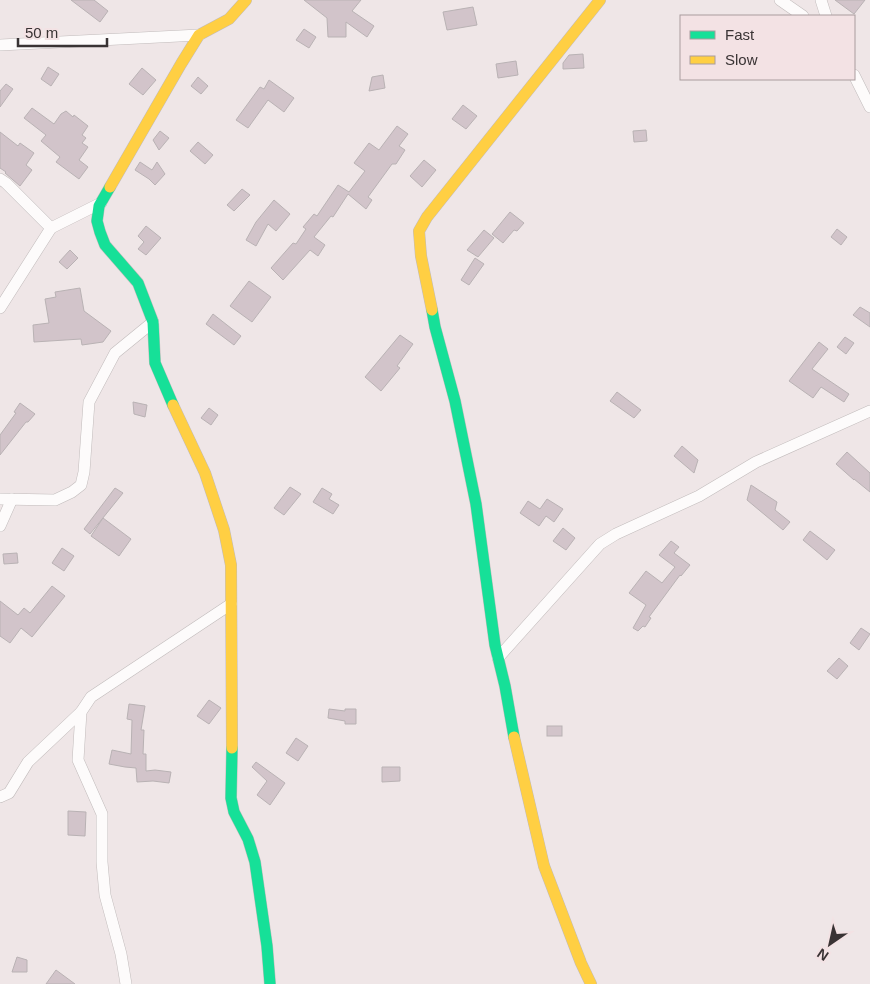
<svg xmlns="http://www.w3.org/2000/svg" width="870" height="984" font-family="Arial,sans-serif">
<rect width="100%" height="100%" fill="#efe6e7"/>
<g fill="#d2c4ca" stroke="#b9b2b4">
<path d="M 71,0 L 94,0 L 108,11 L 100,22 Z"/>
<path d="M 304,0 L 361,0 L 352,11 L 374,26 L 367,37 L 346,22 L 346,37 L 328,37 L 327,18 Z"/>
<path d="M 835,0 L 865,0 L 854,14 Z"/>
<path d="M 473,7 L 477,25 L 447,30 L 443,12 Z"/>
<path d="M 304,29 L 316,37 L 309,48 L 296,40 Z"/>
<path d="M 583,54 L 584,68 L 563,69 L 563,63 L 569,55 Z"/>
<path d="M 516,61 L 518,75 L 498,78 L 496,64 Z"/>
<path d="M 48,67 L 59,74 L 51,86 L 41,79 Z"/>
<path d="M 142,68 L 156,80 L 143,95 L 129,84 Z"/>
<path d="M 383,75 L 385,88 L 369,91 L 372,77 Z"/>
<path d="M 198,77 L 208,86 L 201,94 L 191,86 Z"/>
<path d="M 269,80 L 294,98 L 284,112 L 268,100 L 248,128 L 236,120 L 260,87 L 264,89 Z"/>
<path d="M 6,84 L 13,89 L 0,107 L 0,91 Z"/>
<path d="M 463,105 L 477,116 L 466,129 L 452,119 Z"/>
<path d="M 32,108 L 54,124 L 61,114 L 66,111 L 73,117 L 74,115 L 88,126 L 82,135 L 86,138 L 82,143 L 88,147 L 79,160 L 88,167 L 79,179 L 56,162 L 60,157 L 41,141 L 46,135 L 24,118 Z"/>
<path d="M 397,126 L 408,134 L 399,146 L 405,150 L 396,164 L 392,164 L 368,197 L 372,200 L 366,209 L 348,194 L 333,217 L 331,216 L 314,237 L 325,245 L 318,256 L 310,250 L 283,280 L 271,268 L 293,243 L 296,244 L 306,229 L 303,227 L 314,214 L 317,216 L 338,185 L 349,192 L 365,171 L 354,163 L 369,143 L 379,150 Z"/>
<path d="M 646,130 L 647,141 L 634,142 L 633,131 Z"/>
<path d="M 160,131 L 169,138 L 159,150 L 153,140 Z"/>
<path d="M 0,132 L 18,146 L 20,143 L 34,153 L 26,165 L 32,170 L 20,186 L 5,173 L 6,172 L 0,168 Z"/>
<path d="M 198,142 L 213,155 L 205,164 L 190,151 Z"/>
<path d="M 424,160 L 436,170 L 422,187 L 410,176 Z"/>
<path d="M 140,162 L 152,170 L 157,162 L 165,174 L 155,185 L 149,179 L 135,170 Z"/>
<path d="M 242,189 L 250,195 L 234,211 L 227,205 Z"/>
<path d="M 274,200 L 290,214 L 276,231 L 268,224 L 256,246 L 246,240 L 256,222 Z"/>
<path d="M 510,212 L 524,223 L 517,231 L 514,230 L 503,243 L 492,234 Z"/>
<path d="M 146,226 L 161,238 L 146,255 L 138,249 L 144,242 L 138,236 Z"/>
<path d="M 837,229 L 847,237 L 841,245 L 831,237 Z"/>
<path d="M 484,230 L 494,238 L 478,257 L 467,250 Z"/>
<path d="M 70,250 L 78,258 L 67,269 L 59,262 Z"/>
<path d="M 475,258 L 484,264 L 469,285 L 461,280 Z"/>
<path d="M 249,281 L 271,297 L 252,322 L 230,306 Z"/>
<path d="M 80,288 L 84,311 L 111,331 L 103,342 L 82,345 L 81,339 L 34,342 L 33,325 L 49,323 L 45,299 L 56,297 L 55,292 Z"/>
<path d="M 860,307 L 870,313 L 870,327 L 853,315 Z"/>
<path d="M 213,314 L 241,336 L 234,345 L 206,324 Z"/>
<path d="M 400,335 L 413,344 L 397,366 L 400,368 L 381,391 L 365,377 Z"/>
<path d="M 845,337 L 854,343 L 846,354 L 837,347 Z"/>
<path d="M 819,342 L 828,349 L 812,369 L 849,394 L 844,402 L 821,387 L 813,398 L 789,381 Z"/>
<path d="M 617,392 L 641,410 L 634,418 L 610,401 Z"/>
<path d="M 133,402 L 147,405 L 145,417 L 134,414 Z"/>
<path d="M 20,403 L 35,414 L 28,422 L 26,422 L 0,455 L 0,435 L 16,413 L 14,412 Z"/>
<path d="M 209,408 L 218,415 L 211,425 L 201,418 Z"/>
<path d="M 682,446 L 698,460 L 694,473 L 674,456 Z"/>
<path d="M 847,452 L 870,473 L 870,492 L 854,479 L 854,480 L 836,464 Z"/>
<path d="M 751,485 L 777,502 L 775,510 L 790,522 L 783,530 L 747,500 Z"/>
<path d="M 290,487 L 301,494 L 284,515 L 274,508 Z"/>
<path d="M 115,488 L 123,493 L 90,534 L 84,529 Z"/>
<path d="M 322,488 L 332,494 L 329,499 L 339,505 L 333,514 L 313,502 Z"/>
<path d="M 547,499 L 563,509 L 554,522 L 546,516 L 539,526 L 520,513 L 528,501 L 540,509 Z"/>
<path d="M 103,518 L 131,539 L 119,556 L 91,536 Z"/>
<path d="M 563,528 L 575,538 L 566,550 L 553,541 Z"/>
<path d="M 810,531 L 835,550 L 827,560 L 803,540 Z"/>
<path d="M 671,541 L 679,547 L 674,553 L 690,565 L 681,576 L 680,575 L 649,617 L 651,618 L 645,627 L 643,626 L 638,631 L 633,628 L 646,605 L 629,593 L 646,571 L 662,583 L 675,567 L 659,555 Z"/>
<path d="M 62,548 L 74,556 L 64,571 L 52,563 Z"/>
<path d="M 17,553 L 18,563 L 4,564 L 3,554 Z"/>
<path d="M 52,586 L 65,596 L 32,637 L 21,628 L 10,643 L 0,636 L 0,601 L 18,615 L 24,608 L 30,613 Z"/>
<path d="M 861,628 L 870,634 L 859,650 L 850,643 Z"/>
<path d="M 839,658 L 848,666 L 837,679 L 827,671 Z"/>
<path d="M 209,700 L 221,708 L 209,724 L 197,716 Z"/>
<path d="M 129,704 L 145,706 L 141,730 L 144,730 L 143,754 L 146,754 L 146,771 L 155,770 L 171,772 L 169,783 L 153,781 L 137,782 L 136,768 L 125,767 L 109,764 L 112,750 L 131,754 L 132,720 L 127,719 Z"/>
<path d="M 329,709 L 345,711 L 345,709 L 356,709 L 356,724 L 345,724 L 345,721 L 328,718 Z"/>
<rect x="547" y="726" width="15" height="10"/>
<path d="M 296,738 L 308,746 L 298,761 L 286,753 Z"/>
<path d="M 256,762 L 285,783 L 270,805 L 257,795 L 267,781 L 252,767 Z"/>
<path d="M 382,767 L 400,767 L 400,781 L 382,782 Z"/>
<path d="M 68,811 L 86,812 L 85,836 L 68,835 Z"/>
<path d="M 17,957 L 27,960 L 27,972 L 12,972 Z"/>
<path d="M 56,970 L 75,984 L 46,984 Z"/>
</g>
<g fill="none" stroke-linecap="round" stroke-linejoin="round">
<g stroke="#c1bbbb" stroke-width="12">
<g id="street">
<path d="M 780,0 L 803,16"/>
<path d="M 821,0 L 826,16"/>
<path d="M 0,45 L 199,35"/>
<path d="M 854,75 L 870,107"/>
<path d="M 0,179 L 6,183 L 51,228"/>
<path d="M 0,308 L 51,228 L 101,203"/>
<path d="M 0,499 L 55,500 L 72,492 L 81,485 L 84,472 L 89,402 L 115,353 L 153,322"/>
<path d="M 0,526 L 12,499"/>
<path d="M 498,658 L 600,544 L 616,534 L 699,496 L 756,462 L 870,411"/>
<path d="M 0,797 L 9,793 L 28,762 L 81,712"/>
<path d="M 126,984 L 121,954 L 105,895 L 102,862 L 102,814 L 78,760 L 81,712 L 91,697 L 231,604"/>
</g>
</g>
<g stroke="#c1bbbb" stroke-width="12">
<g id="fast">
<path d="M 110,187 L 99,206 L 97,221 L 100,232 L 105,245 L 138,283 L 153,322 L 155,363 L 173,405"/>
<path d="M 432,310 L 435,327 L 455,401 L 476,504 L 495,645 L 505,686 L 514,737"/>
<path d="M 232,748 L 231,798 L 234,812 L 248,839 L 255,862 L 267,946 L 270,984"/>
</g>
</g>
<g stroke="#c1bbbb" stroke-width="12">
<g id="slow">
<path d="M 110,187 L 181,64 L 199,35 L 229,19 L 246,0"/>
<path d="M 432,310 L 421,256 L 419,231 L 427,217 L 600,0"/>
<path d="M 173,405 L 205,473 L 224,530 L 231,565 L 232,748"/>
<path d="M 514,737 L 544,866 L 581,963 L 591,984"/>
</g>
</g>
<use href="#street" stroke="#fdfbfb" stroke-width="11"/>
<use href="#fast" stroke="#16e098" stroke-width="11"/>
<use href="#slow" stroke="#ffcf43" stroke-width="11"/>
</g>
<rect x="680" y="15" width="175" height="65" fill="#f3e2e4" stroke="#a99c9e"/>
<rect x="690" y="31" width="25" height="8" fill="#16e098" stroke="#a99c9e"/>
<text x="725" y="40" font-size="15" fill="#393334">Fast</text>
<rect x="690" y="56" width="25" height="8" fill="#ffcf43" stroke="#a99c9e"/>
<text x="725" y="65" font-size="15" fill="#393334">Slow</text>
<g transform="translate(830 944) rotate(214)" stroke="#f3e2e4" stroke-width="4" paint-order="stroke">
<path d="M0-4L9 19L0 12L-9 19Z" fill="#393334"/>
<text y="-8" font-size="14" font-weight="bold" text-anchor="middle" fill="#393334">N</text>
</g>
<path d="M18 38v8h89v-8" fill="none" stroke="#393334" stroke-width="2.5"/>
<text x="25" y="38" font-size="15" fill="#393334" stroke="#f3e2e4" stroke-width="4" paint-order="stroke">50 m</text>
</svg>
